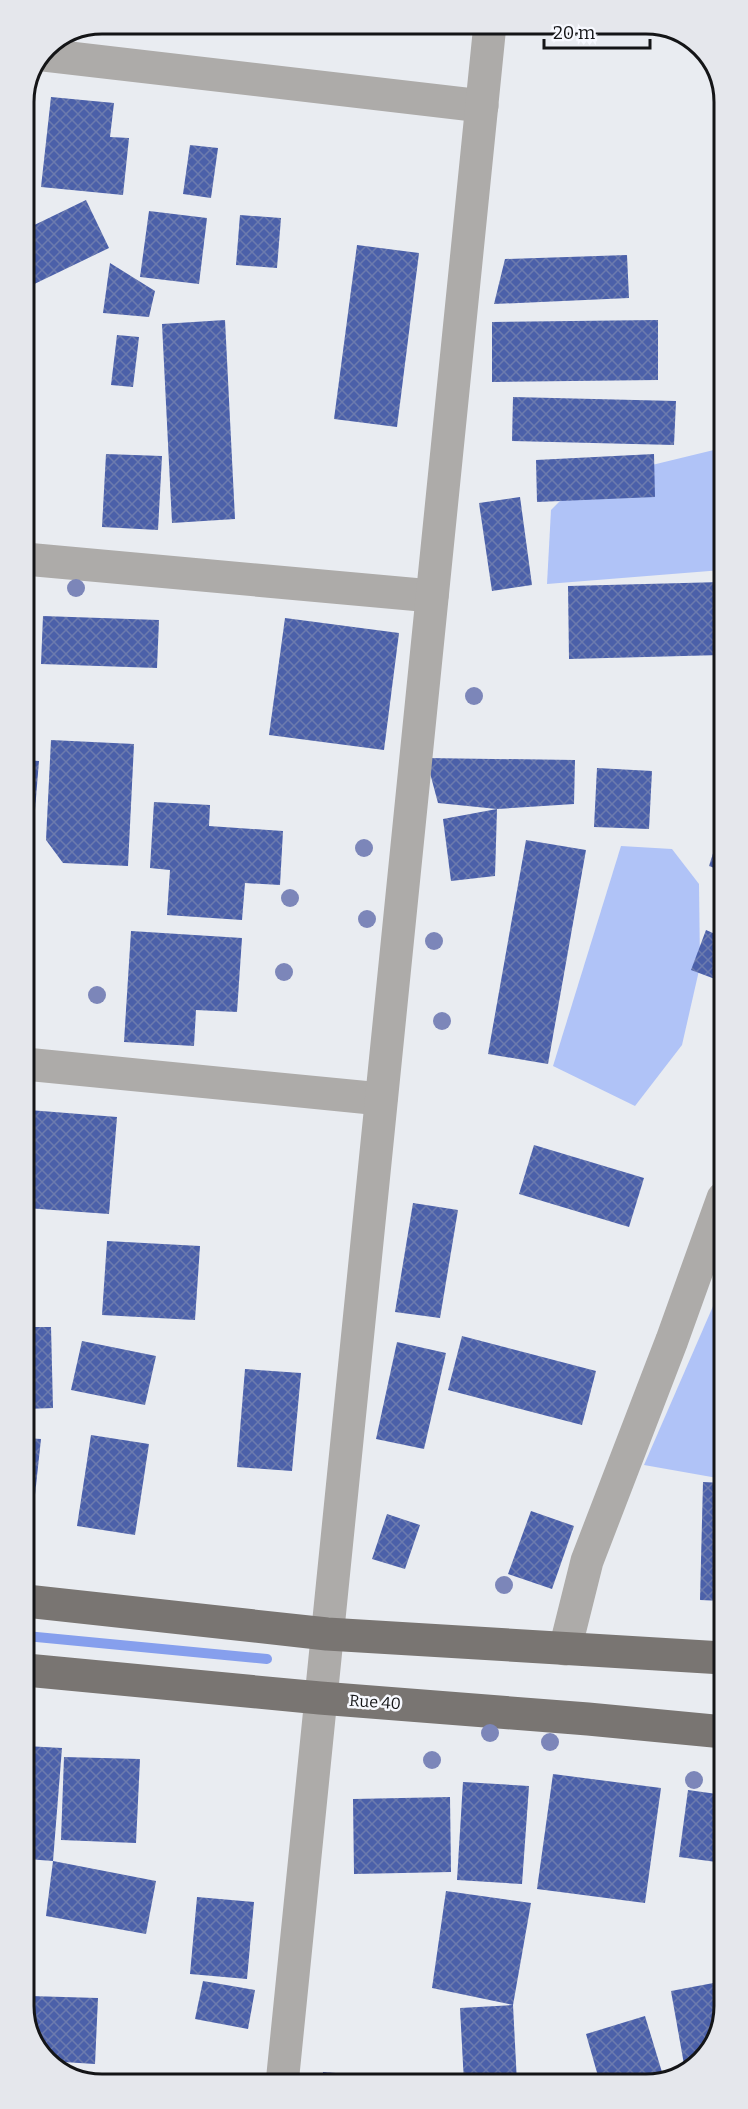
<svg xmlns="http://www.w3.org/2000/svg" width="748" height="2109" font-family="Bitter,serif">
<defs>
<pattern id="building-cross-hatch" width="8" height="8" patternUnits="userSpaceOnUse" patternTransform="scale(1.5)"><rect width="8" height="8" fill="#4b60a9"/><path d="M0 0l8 8M0 8l8-8" fill="none" stroke="#6c7bae"/></pattern>
</defs>
<rect width="100%" height="100%" fill="#e9ecf1"/>
<g fill="#b0c3f7">
<path d="M 722,448 L 722,570 L 547,584 L 551,510 L 578,483 Z"/>
<path d="M 621,846 L 672,849 L 699,884 L 700,966 L 682,1045 L 635,1106 L 553,1066 Z"/>
<path d="M 723,1284 L 723,1479 L 644,1465 L 717,1297 Z"/>
</g>
<g fill="none" stroke-linecap="round" stroke-linejoin="round">
<path stroke="#869fed" stroke-width="10" d="M 26,1636 L 267,1659"/>
</g>
<g fill="url(#building-cross-hatch)">
<path d="M 51,97 L 114,103 L 110,137 L 129,138 L 123,195 L 41,187 Z"/>
<path d="M 190,145 L 218,148 L 211,198 L 183,194 Z"/>
<path d="M 86,200 L 109,248 L 24,289 L 24,230 Z"/>
<path d="M 149,211 L 207,218 L 199,284 L 140,277 Z"/>
<path d="M 240,215 L 281,218 L 277,268 L 236,265 Z"/>
<path d="M 357,245 L 419,253 L 397,427 L 334,419 Z"/>
<path d="M 627,255 L 629,298 L 494,304 L 505,259 Z"/>
<path d="M 110,263 L 155,291 L 149,317 L 103,313 Z"/>
<path d="M 225,320 L 235,519 L 172,523 L 162,324 Z"/>
<path d="M 658,320 L 658,380 L 492,382 L 492,322 Z"/>
<path d="M 117,335 L 139,337 L 133,387 L 111,385 Z"/>
<path d="M 513,397 L 676,401 L 674,445 L 512,441 Z"/>
<path d="M 106,454 L 162,456 L 158,530 L 102,527 Z"/>
<path d="M 654,454 L 655,497 L 537,502 L 536,460 Z"/>
<path d="M 520,497 L 532,585 L 492,591 L 479,503 Z"/>
<path d="M 722,582 L 722,655 L 569,659 L 568,586 Z"/>
<path d="M 43,616 L 159,620 L 157,668 L 41,664 Z"/>
<path d="M 285,618 L 399,633 L 384,750 L 269,735 Z"/>
<path d="M 51,740 L 134,744 L 128,866 L 63,863 L 46,840 Z"/>
<path d="M 426,758 L 575,760 L 574,804 L 497,809 L 438,803 Z"/>
<path d="M 25,760 L 39,761 L 33,834 L 25,841 Z"/>
<path d="M 597,768 L 652,771 L 649,829 L 594,827 Z"/>
<path d="M 154,802 L 210,805 L 209,826 L 283,831 L 280,885 L 245,883 L 242,920 L 167,915 L 170,870 L 150,868 Z"/>
<path d="M 497,809 L 495,876 L 451,881 L 443,819 Z"/>
<path d="M 722,825 L 722,871 L 709,866 Z"/>
<path d="M 526,840 L 586,850 L 548,1064 L 488,1054 Z"/>
<path d="M 706,930 L 722,937 L 723,982 L 691,970 Z"/>
<path d="M 131,931 L 242,938 L 237,1012 L 196,1010 L 194,1046 L 124,1042 Z"/>
<path d="M 29,1110 L 117,1117 L 109,1214 L 26,1208 L 26,1153 Z"/>
<path d="M 534,1145 L 644,1178 L 629,1227 L 519,1194 Z"/>
<path d="M 413,1203 L 458,1210 L 440,1318 L 395,1312 Z"/>
<path d="M 107,1241 L 200,1246 L 195,1320 L 102,1315 Z"/>
<path d="M 26,1327 L 51,1327 L 53,1408 L 26,1409 Z"/>
<path d="M 462,1336 L 596,1371 L 582,1425 L 448,1390 Z"/>
<path d="M 82,1341 L 156,1356 L 145,1405 L 71,1390 Z"/>
<path d="M 397,1342 L 446,1353 L 424,1449 L 376,1439 Z"/>
<path d="M 245,1369 L 301,1373 L 292,1471 L 237,1467 Z"/>
<path d="M 91,1435 L 149,1444 L 135,1535 L 77,1526 Z"/>
<path d="M 26,1438 L 41,1439 L 31,1532 L 26,1531 Z"/>
<path d="M 703,1482 L 723,1483 L 723,1601 L 700,1600 Z"/>
<path d="M 531,1511 L 574,1526 L 552,1589 L 508,1574 Z"/>
<path d="M 387,1514 L 420,1525 L 405,1569 L 372,1559 Z"/>
<path d="M 26,1746 L 62,1748 L 53,1861 L 27,1859 Z"/>
<path d="M 64,1757 L 140,1759 L 136,1843 L 61,1840 Z"/>
<path d="M 553,1774 L 661,1788 L 645,1903 L 537,1889 Z"/>
<path d="M 463,1782 L 529,1786 L 522,1884 L 457,1880 Z"/>
<path d="M 688,1790 L 724,1795 L 724,1863 L 679,1857 Z"/>
<path d="M 450,1797 L 451,1872 L 354,1874 L 353,1799 Z"/>
<path d="M 53,1861 L 156,1881 L 146,1934 L 46,1916 Z"/>
<path d="M 446,1891 L 531,1903 L 513,2005 L 432,1988 Z"/>
<path d="M 197,1897 L 254,1902 L 247,1979 L 190,1974 Z"/>
<path d="M 203,1981 L 255,1990 L 248,2029 L 195,2019 Z"/>
<path d="M 724,1981 L 724,2007 L 708,2055 L 685,2070 L 671,1991 Z"/>
<path d="M 30,1996 L 98,1998 L 95,2064 L 63,2062 L 63,2072 L 54,2069 L 29,2030 Z"/>
<path d="M 513,2005 L 517,2083 L 464,2083 L 460,2008 Z"/>
<path d="M 645,2016 L 665,2082 L 600,2083 L 586,2034 Z"/>
<path d="M 323,2072 L 425,2080 L 424,2083 L 322,2084 Z"/>
</g>
<g fill="none" stroke-linecap="round" stroke-linejoin="round">
<g stroke="#adaba9" stroke-width="33">
<path d="M 44,55 L 482,106"/>
<path d="M 25,559 L 432,596"/>
<path d="M 25,1064 L 381,1099"/>
<path d="M 565,1649 L 587,1561 L 672,1340 L 723,1198"/>
<path d="M 282,2084 L 490,24"/>
</g>
<g stroke="#797572" stroke-width="33">
<path d="M 26,1601 L 327,1634 L 723,1658"/>
<path d="M 26,1670 L 320,1698 L 588,1719 L 724,1732"/>
</g>
</g>
<g fill="#7c86b9">
<circle cx="76" cy="588" r="9"/>
<circle cx="474" cy="696" r="9"/>
<circle cx="364" cy="848" r="9"/>
<circle cx="290" cy="898" r="9"/>
<circle cx="367" cy="919" r="9"/>
<circle cx="434" cy="941" r="9"/>
<circle cx="284" cy="972" r="9"/>
<circle cx="97" cy="995" r="9"/>
<circle cx="442" cy="1021" r="9"/>
<circle cx="504" cy="1585" r="9"/>
<circle cx="490" cy="1733" r="9"/>
<circle cx="550" cy="1742" r="9"/>
<circle cx="432" cy="1760" r="9"/>
<circle cx="694" cy="1780" r="9"/>
</g>
<g text-anchor="middle" dominant-baseline="central" stroke-width="5" stroke-linejoin="round" paint-order="stroke">
<g font-size="16" fill="#141517" stroke="#f7f9ff">
<text transform="translate(375 1702) rotate(4)">Rue 40</text>
</g>
</g>
<path d="M0 0H748V2109H0ZM102 34H646A68 68 0 0 1 714 102V2006A68 68 0 0 1 646 2074H102A68 68 0 0 1 34 2006V102A68 68 0 0 1 102 34Z" fill="#e5e7ec" fill-rule="evenodd"/>
<path fill="none" stroke="#141517" stroke-width="3" d="M102 34H646A68 68 0 0 1 714 102V2006A68 68 0 0 1 646 2074H102A68 68 0 0 1 34 2006V102A68 68 0 0 1 102 34Z"/>
<path d="M544 39v9h106v-9" fill="none" stroke="#141517" stroke-width="3"/>
<text x="553" y="39" font-size="18" fill="#141517" stroke="#f7f9ff" stroke-width="4.5" paint-order="stroke">20 m</text>
</svg>
